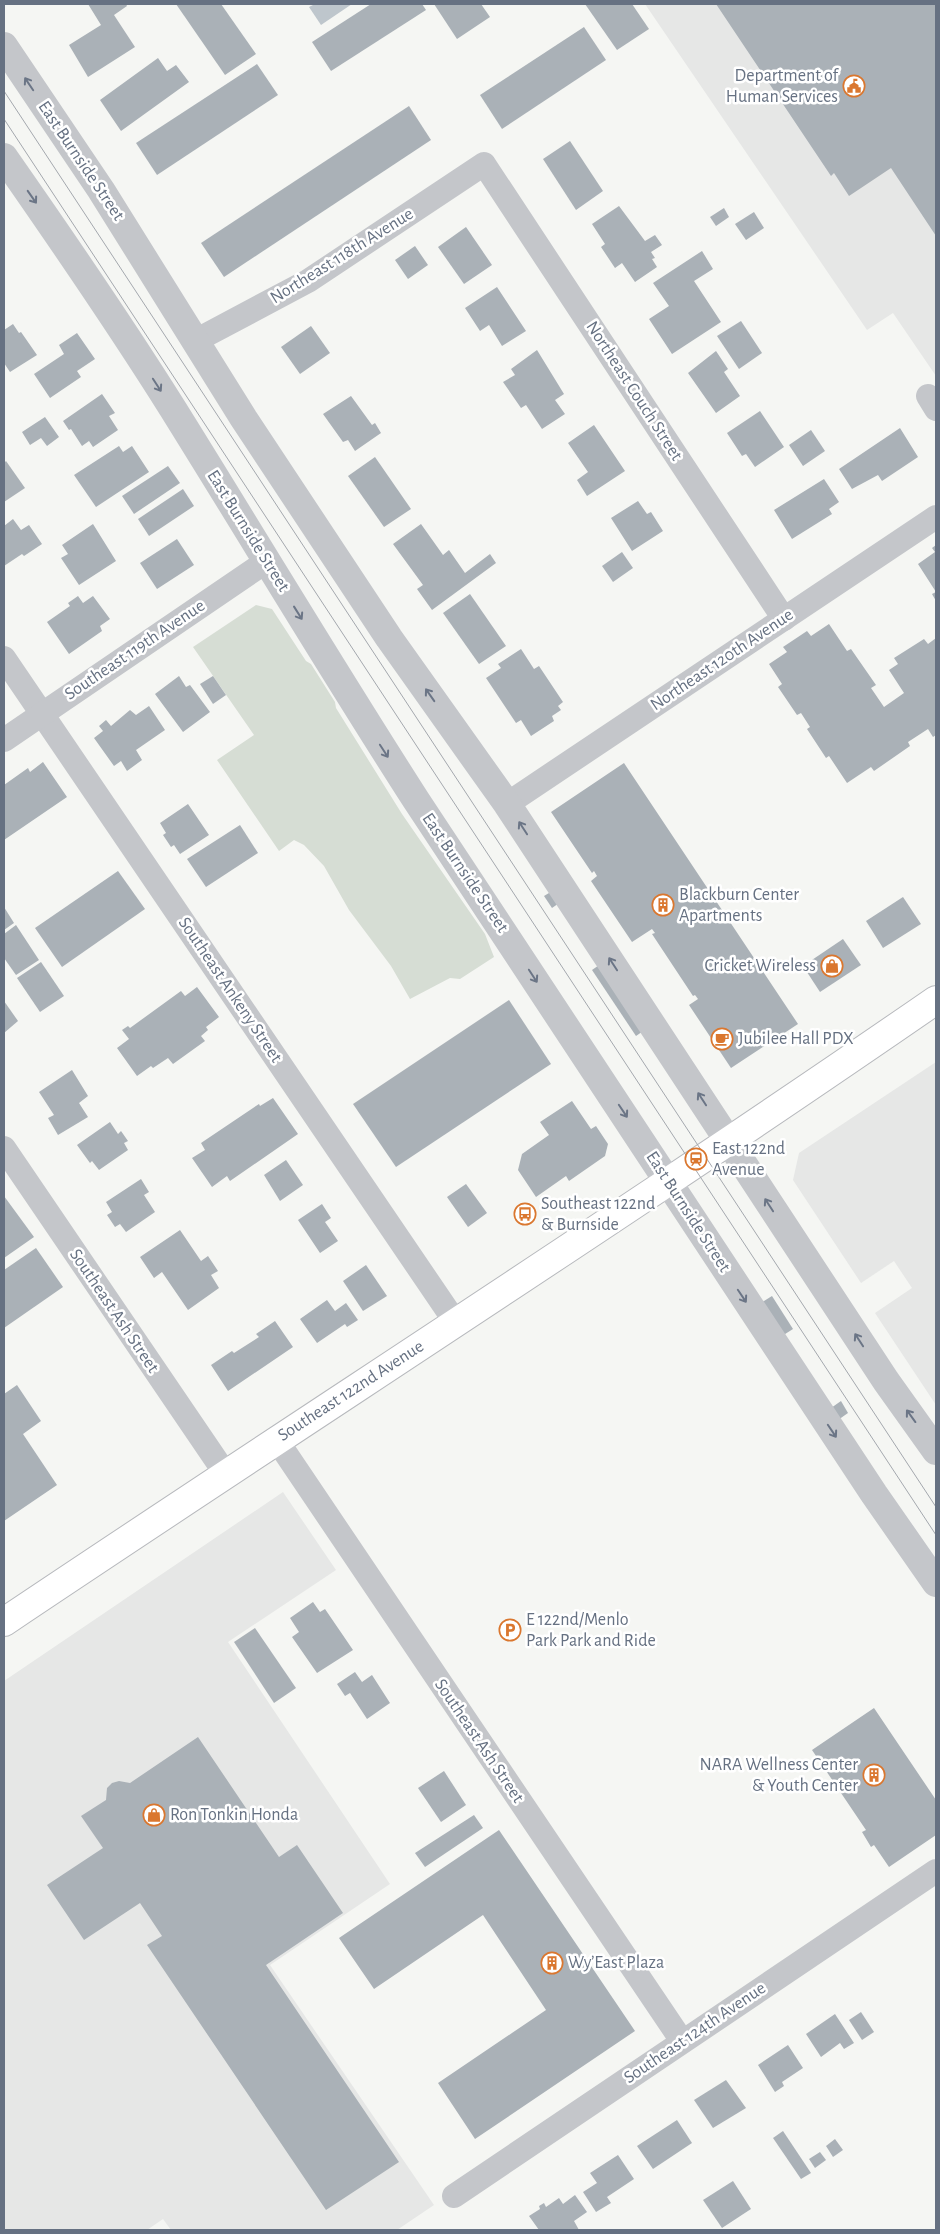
<svg xmlns="http://www.w3.org/2000/svg" width="940" height="2234" font-family="'Alegreya Sans',sans-serif">
<rect width="100%" height="100%" fill="#f5f6f3"/>
<g fill="#e6e7e6">
<path d="M 645,4 L 936,4 L 936,376 L 893,313 L 867,330 Z"/>
<path d="M 936,1062 L 936,1405 L 875,1313 L 912,1288 L 894,1261 L 861,1283 L 793,1180 L 799,1153 Z"/>
<path d="M 283,1492 L 336,1570 L 228,1642 L 390,1884 L 270,1965 L 434,2205 L 397,2230 L 171,2230 L 163,2219 L 147,2230 L 4,2230 L 4,1681 Z"/>
</g>
<path fill="#d6ddd4" d="M 256,605 L 272,609 L 306,661 L 311,664 L 335,702 L 336,708 L 402,814 L 485,934 L 494,957 L 460,979 L 450,978 L 410,999 L 391,966 L 349,910 L 324,866 L 304,845 L 294,840 L 279,851 L 217,760 L 254,735 L 193,647 Z"/>
<path fill="#bec6cc" d="M 315,4 L 352,4 L 321,25 L 309,7 Z"/>
<g fill="#aab1b7">
<path d="M 88,4 L 126,4 L 127,6 L 114,15 L 135,47 L 88,77 L 69,45 L 101,25 Z"/>
<path d="M 176,4 L 221,4 L 256,54 L 225,75 Z"/>
<path d="M 371,4 L 422,4 L 426,10 L 331,71 L 312,42 Z"/>
<path d="M 434,4 L 481,4 L 490,17 L 457,39 Z"/>
<path d="M 585,4 L 632,4 L 649,29 L 617,50 Z"/>
<path d="M 716,4 L 936,4 L 936,236 L 891,168 L 849,196 L 834,173 L 831,176 Z"/>
<path d="M 584,27 L 606,60 L 502,129 L 480,95 Z"/>
<path d="M 158,58 L 167,71 L 176,65 L 189,82 L 121,131 L 100,100 Z"/>
<path d="M 257,64 L 278,95 L 157,175 L 136,143 Z"/>
<path d="M 409,106 L 431,140 L 224,277 L 201,243 Z"/>
<path d="M 570,141 L 603,191 L 576,210 L 543,159 Z"/>
<path d="M 619,206 L 645,241 L 655,235 L 662,245 L 651,252 L 655,258 L 652,259 L 657,267 L 635,282 L 622,263 L 615,268 L 601,247 L 605,244 L 592,224 Z"/>
<path d="M 724,208 L 729,217 L 716,226 L 710,217 Z"/>
<path d="M 754,212 L 764,228 L 746,240 L 735,224 Z"/>
<path d="M 466,227 L 492,265 L 464,284 L 438,247 Z"/>
<path d="M 415,246 L 428,265 L 408,279 L 395,260 Z"/>
<path d="M 702,251 L 713,269 L 694,281 L 721,322 L 672,354 L 649,319 L 669,306 L 653,283 Z"/>
<path d="M 497,287 L 526,331 L 502,346 L 489,325 L 480,331 L 465,308 Z"/>
<path d="M 741,321 L 762,353 L 739,369 L 717,336 Z"/>
<path d="M 13,324 L 19,333 L 21,332 L 37,355 L 10,372 L 4,363 L 4,330 Z"/>
<path d="M 311,326 L 330,353 L 300,374 L 281,347 Z"/>
<path d="M 77,333 L 95,359 L 77,371 L 81,377 L 50,398 L 34,374 L 64,354 L 59,345 Z"/>
<path d="M 537,350 L 564,394 L 555,400 L 565,414 L 542,429 L 526,405 L 521,408 L 503,382 L 515,375 L 511,369 Z"/>
<path d="M 716,351 L 728,369 L 724,372 L 740,396 L 716,413 L 688,373 Z"/>
<path d="M 102,394 L 115,413 L 109,416 L 118,430 L 93,447 L 89,441 L 82,446 L 71,429 L 69,430 L 63,421 Z"/>
<path d="M 351,396 L 372,425 L 375,423 L 381,433 L 355,451 L 348,440 L 343,442 L 323,414 Z"/>
<path d="M 760,411 L 784,447 L 755,467 L 746,454 L 742,456 L 727,433 Z"/>
<path d="M 45,417 L 59,437 L 47,446 L 41,438 L 30,445 L 22,432 Z"/>
<path d="M 594,425 L 625,471 L 587,496 L 577,480 L 588,472 L 568,443 Z"/>
<path d="M 900,428 L 918,457 L 882,481 L 878,475 L 852,489 L 839,469 Z"/>
<path d="M 811,430 L 825,451 L 803,466 L 789,445 Z"/>
<path d="M 119,446 L 123,452 L 132,446 L 149,472 L 96,507 L 74,475 Z"/>
<path d="M 375,457 L 411,509 L 384,527 L 348,476 Z"/>
<path d="M 6,461 L 25,488 L 4,502 L 4,463 Z"/>
<path d="M 168,466 L 180,483 L 134,514 L 122,496 Z"/>
<path d="M 824,479 L 839,502 L 829,509 L 832,514 L 792,539 L 774,510 Z"/>
<path d="M 183,489 L 194,506 L 149,536 L 138,519 Z"/>
<path d="M 638,501 L 647,514 L 651,512 L 663,531 L 632,551 L 611,518 Z"/>
<path d="M 13,519 L 21,530 L 29,525 L 42,544 L 24,556 L 22,554 L 4,566 L 4,526 Z"/>
<path d="M 93,524 L 116,561 L 79,585 L 61,558 L 68,554 L 62,545 Z"/>
<path d="M 421,524 L 443,555 L 449,550 L 465,573 L 490,554 L 496,563 L 432,610 L 417,589 L 423,585 L 393,544 Z"/>
<path d="M 177,539 L 194,565 L 157,589 L 140,563 Z"/>
<path d="M 936,545 L 936,601 L 932,594 L 936,592 L 918,564 L 935,552 L 932,548 Z"/>
<path d="M 622,552 L 633,568 L 613,582 L 602,566 Z"/>
<path d="M 470,594 L 506,646 L 479,664 L 443,613 Z"/>
<path d="M 78,596 L 83,603 L 93,596 L 110,619 L 100,626 L 102,631 L 69,654 L 47,622 L 70,606 L 68,603 Z"/>
<path d="M 829,624 L 847,651 L 851,649 L 876,685 L 871,688 L 884,707 L 904,693 L 889,670 L 898,664 L 894,658 L 924,639 L 928,644 L 936,638 L 936,735 L 933,737 L 928,729 L 908,742 L 910,746 L 874,771 L 871,767 L 847,783 L 829,756 L 826,758 L 807,729 L 810,727 L 801,713 L 797,715 L 778,687 L 782,684 L 769,664 L 787,652 L 783,647 L 807,631 L 811,636 Z"/>
<path d="M 521,649 L 534,669 L 539,666 L 563,702 L 558,706 L 561,710 L 552,716 L 554,721 L 531,736 L 521,720 L 516,723 L 486,678 L 501,668 L 498,664 Z"/>
<path d="M 179,676 L 186,687 L 190,685 L 210,712 L 183,732 L 155,694 Z"/>
<path d="M 213,676 L 226,695 L 213,704 L 200,684 Z"/>
<path d="M 149,706 L 165,730 L 136,750 L 142,760 L 127,771 L 121,761 L 114,766 L 94,738 L 103,731 L 99,726 L 106,720 L 111,726 L 130,710 L 136,715 Z"/>
<path d="M 43,762 L 67,797 L 4,840 L 4,785 L 28,768 L 30,772 Z"/>
<path d="M 624,763 L 798,1024 L 731,1068 L 689,1005 L 698,999 L 695,995 L 693,996 L 652,934 L 655,933 L 652,929 L 632,942 L 591,881 L 597,876 L 594,871 L 592,873 L 551,812 Z"/>
<path d="M 188,804 L 209,835 L 180,854 L 174,845 L 171,847 L 163,835 L 166,833 L 160,823 Z"/>
<path d="M 240,825 L 258,853 L 206,887 L 187,859 Z"/>
<path d="M 118,871 L 145,909 L 62,967 L 35,928 Z"/>
<path d="M 554,890 L 562,901 L 552,908 L 544,896 Z"/>
<path d="M 903,897 L 921,924 L 883,948 L 866,921 Z"/>
<path d="M 4,907 L 14,923 L 4,930 Z"/>
<path d="M 16,925 L 39,960 L 16,975 L 4,958 L 4,934 Z"/>
<path d="M 843,939 L 861,965 L 820,992 L 803,966 Z"/>
<path d="M 41,962 L 64,996 L 40,1012 L 17,978 Z"/>
<path d="M 602,963 L 646,1029 L 636,1036 L 592,970 Z"/>
<path d="M 197,987 L 219,1017 L 206,1027 L 208,1030 L 201,1036 L 205,1041 L 173,1064 L 168,1058 L 153,1068 L 151,1066 L 137,1076 L 117,1048 L 129,1039 L 122,1030 L 128,1026 L 130,1028 L 181,991 L 185,996 Z"/>
<path d="M 509,1000 L 551,1064 L 396,1167 L 353,1104 Z"/>
<path d="M 4,1001 L 18,1021 L 4,1033 Z"/>
<path d="M 72,1070 L 88,1096 L 79,1103 L 88,1117 L 58,1135 L 48,1118 L 54,1115 L 39,1092 Z"/>
<path d="M 273,1098 L 298,1134 L 230,1181 L 227,1176 L 212,1187 L 192,1158 L 205,1150 L 201,1143 L 259,1104 L 260,1106 Z"/>
<path d="M 572,1101 L 591,1129 L 596,1126 L 608,1144 L 605,1156 L 569,1181 L 566,1176 L 536,1197 L 518,1170 L 522,1154 L 549,1135 L 540,1122 Z"/>
<path d="M 110,1122 L 118,1134 L 121,1131 L 128,1141 L 124,1143 L 128,1150 L 99,1170 L 92,1161 L 90,1163 L 77,1145 Z"/>
<path d="M 286,1160 L 303,1185 L 280,1201 L 264,1175 Z"/>
<path d="M 141,1179 L 149,1192 L 144,1195 L 155,1212 L 126,1232 L 120,1224 L 115,1227 L 107,1215 L 112,1212 L 106,1202 Z"/>
<path d="M 466,1184 L 487,1213 L 468,1227 L 447,1197 Z"/>
<path d="M 4,1196 L 34,1237 L 4,1258 Z"/>
<path d="M 322,1204 L 331,1218 L 325,1222 L 338,1241 L 320,1253 L 298,1220 Z"/>
<path d="M 180,1230 L 201,1261 L 208,1256 L 218,1271 L 211,1275 L 219,1288 L 188,1310 L 162,1272 L 154,1278 L 140,1257 Z"/>
<path d="M 36,1248 L 63,1287 L 4,1328 L 4,1270 Z"/>
<path d="M 366,1265 L 387,1296 L 363,1311 L 343,1281 Z"/>
<path d="M 772,1296 L 793,1329 L 782,1336 L 761,1303 Z"/>
<path d="M 327,1300 L 335,1311 L 346,1303 L 358,1320 L 347,1327 L 345,1324 L 317,1343 L 300,1319 Z"/>
<path d="M 275,1321 L 293,1347 L 228,1391 L 211,1365 L 232,1351 L 234,1353 L 259,1337 L 256,1334 Z"/>
<path d="M 17,1385 L 41,1421 L 23,1434 L 57,1485 L 4,1521 L 4,1394 Z"/>
<path d="M 841,1401 L 848,1413 L 838,1420 L 831,1408 Z"/>
<path d="M 313,1602 L 320,1612 L 325,1609 L 353,1650 L 317,1673 L 292,1637 L 299,1632 L 290,1618 Z"/>
<path d="M 255,1628 L 296,1688 L 274,1703 L 234,1642 Z"/>
<path d="M 355,1672 L 362,1682 L 372,1675 L 390,1703 L 367,1719 L 350,1693 L 345,1696 L 337,1684 Z"/>
<path d="M 874,1708 L 936,1800 L 936,1835 L 889,1867 L 874,1845 L 871,1847 L 862,1832 L 866,1830 L 812,1750 Z"/>
<path d="M 198,1737 L 279,1857 L 297,1845 L 343,1913 L 266,1965 L 399,2162 L 326,2210 L 147,1945 L 162,1936 L 140,1903 L 84,1940 L 47,1885 L 103,1848 L 81,1816 L 106,1800 L 107,1788 L 112,1783 L 119,1781 L 130,1783 Z"/>
<path d="M 444,1771 L 466,1805 L 441,1822 L 418,1788 Z"/>
<path d="M 474,1815 L 483,1828 L 425,1867 L 415,1853 Z"/>
<path d="M 499,1830 L 635,2031 L 475,2139 L 438,2083 L 546,2010 L 483,1915 L 374,1989 L 339,1938 Z"/>
<path d="M 861,2012 L 874,2032 L 862,2040 L 849,2020 Z"/>
<path d="M 835,2014 L 854,2043 L 844,2049 L 840,2043 L 821,2057 L 806,2034 Z"/>
<path d="M 788,2045 L 803,2068 L 782,2082 L 784,2086 L 775,2092 L 758,2065 Z"/>
<path d="M 726,2080 L 746,2108 L 713,2128 L 694,2100 Z"/>
<path d="M 677,2120 L 692,2143 L 653,2169 L 637,2146 Z"/>
<path d="M 783,2131 L 811,2173 L 801,2179 L 773,2138 Z"/>
<path d="M 835,2139 L 843,2150 L 833,2157 L 826,2146 Z"/>
<path d="M 820,2152 L 826,2160 L 815,2168 L 809,2159 Z"/>
<path d="M 618,2155 L 634,2179 L 607,2197 L 611,2203 L 596,2212 L 583,2192 L 597,2183 L 590,2173 Z"/>
<path d="M 733,2181 L 751,2209 L 722,2228 L 703,2200 Z"/>
<path d="M 575,2195 L 587,2212 L 574,2221 L 579,2230 L 539,2230 L 529,2216 L 540,2209 L 539,2206 L 544,2203 L 546,2207 L 559,2198 L 563,2204 Z"/>
</g>
<g fill="none" stroke-linecap="round" stroke-linejoin="round">
<g stroke="#b7b9bd" stroke-width="30">
<path id="primary" d="M 4,1622 C 314,1414 629,1212 936,1000"/>
</g>
<g stroke="#c4c6ca" stroke-width="24">
<path d="M 195,341 L 308,281 L 484,164 L 784,619"/>
<path d="M 928,396 L 936,409"/>
<path d="M 4,658 L 456,1323"/>
<path d="M 4,740 L 267,561"/>
<path d="M 507,804 L 936,517"/>
<path d="M 4,1148 L 225,1473"/>
<path d="M 276,1439 L 682,2041"/>
<path d="M 454,2196 L 936,1871"/>
</g>
<g stroke="#c4c6ca" stroke-width="28">
<path d="M 4,46 L 101,190 L 244,419 L 389,638 L 507,804 L 886,1381 L 936,1451"/>
<path d="M 4,157 C 62,240 119,323 173,409 C 254,539 333,671 416,800 L 874,1494 L 936,1583"/>
</g>
<use href="#primary" stroke="#fff" stroke-width="28"/>
<g stroke="#a4a8ae" stroke-width="1">
<path d="M 4,91 L 936,1507"/>
<path d="M 4,119 L 936,1535"/>
</g>
</g>
<defs><path id="oneway-shaft" d="M-6 0H5M1.5-3L5.5 0L1.5 3" fill="none" stroke-width="1.6" stroke-linecap="round" stroke-linejoin="round" transform="scale(1.25)"/></defs>
<g stroke="#6b7586">
<use href="#oneway-shaft" transform="translate(29 84) rotate(-124)"/>
<use href="#oneway-shaft" transform="translate(32 197) rotate(55)"/>
<use href="#oneway-shaft" transform="translate(157 385) rotate(57)"/>
<use href="#oneway-shaft" transform="translate(298 613) rotate(58)"/>
<use href="#oneway-shaft" transform="translate(430 695) rotate(-125)"/>
<use href="#oneway-shaft" transform="translate(384 751) rotate(57)"/>
<use href="#oneway-shaft" transform="translate(523 828) rotate(-123)"/>
<use href="#oneway-shaft" transform="translate(613 964) rotate(-123)"/>
<use href="#oneway-shaft" transform="translate(533 976) rotate(57)"/>
<use href="#oneway-shaft" transform="translate(702 1099) rotate(-123)"/>
<use href="#oneway-shaft" transform="translate(623 1111) rotate(56)"/>
<use href="#oneway-shaft" transform="translate(769 1205) rotate(-123)"/>
<use href="#oneway-shaft" transform="translate(742 1296) rotate(56)"/>
<use href="#oneway-shaft" transform="translate(859 1340) rotate(-123)"/>
<use href="#oneway-shaft" transform="translate(911 1416) rotate(-126)"/>
<use href="#oneway-shaft" transform="translate(832 1431) rotate(56)"/>
</g>
<defs>
<g id="civic-ring" transform="scale(1.125)"><circle r="9.5" fill="#fff" stroke="#da772f" stroke-width="1.5"/><path d="M-.6-6.5H3V-4.5H.6V-3L4-1V1h2V6H-6V1h2V-1L-.6-3ZM-1.2 2.5V6h2.4V2.5Z" fill="#da772f"/></g>
<g id="building-ring" transform="scale(1.125)"><circle r="9.5" fill="#fff" stroke="#da772f" stroke-width="1.5"/><path d="M-4-6H4V6H1V3H-1V6H-4ZM-2.5-4.3h1.7v1.8h-1.7ZM.8-4.3h1.7v1.8H.8ZM-2.5-1h1.7V.8h-1.7ZM.8-1h1.7V.8H.8Z" fill="#da772f"/></g>
<g id="shop-ring" transform="scale(1.125)"><circle r="9.5" fill="#fff" stroke="#da772f" stroke-width="1.5"/><path d="M-5-2.5h2.3a2.7 3.5 0 0 1 5.4 0H5L5.5 6h-11ZM-1.5-2.5h3a1.5 2.3 0 0 0-3 0Z" fill="#da772f"/></g>
<g id="cafe-ring" transform="scale(1.125)"><circle r="9.5" fill="#fff" stroke="#da772f" stroke-width="1.5"/><path d="M-5.5-4.5H6V0H3Q3 3.5 0 3.5H-2.5Q-5.5 3.5-5.5 0ZM3-3.2v2h1.7v-2ZM-6 4.5H4V6H-6Z" fill="#da772f"/></g>
<g id="station-ring" transform="scale(1.125)"><circle r="9.5" fill="#fff" stroke="#da772f" stroke-width="1.5"/><path d="M-3-6H3Q5-6 5-4V2Q5 4 3 4L4.5 6H3L1.5 4h-3L-3 6H-4.5L-3 4Q-5 4-5 2V-4Q-5-6-3-6ZM-3.5-4v3h7v-3ZM-3.5 1v1.5H-2V1ZM2 1v1.5H3.5V1Z" fill="#da772f"/></g>
<g id="bus-ring" transform="scale(1.125)"><circle r="9.5" fill="#fff" stroke="#da772f" stroke-width="1.5"/><path d="M-5-6H5V4H4V6H2V4H-2V6H-4V4H-5ZM-3.5-4V0h7V-4ZM-3.5 1.2v1.5H-2V1.2ZM2 1.2v1.5H3.5V1.2Z" fill="#da772f"/></g>
<g id="parking-ring" transform="scale(1.125)"><circle r="9.5" fill="#fff" stroke="#da772f" stroke-width="1.5"/><path d="M-3.5-5.5H1a3.5 3.5 0 0 1 0 7H-1V5.5H-3.5ZM-1-3.4V-.6H.8a1.4 1.4 0 0 0 0-2.8Z" fill="#da772f"/></g>
</defs>
<g fill-rule="evenodd">
<use href="#civic-ring" x="854" y="86"/>
<use href="#building-ring" x="663" y="905"/>
<use href="#shop-ring" x="832" y="966"/>
<use href="#cafe-ring" x="722" y="1039"/>
<use href="#station-ring" x="696" y="1159"/>
<use href="#bus-ring" x="525" y="1214"/>
<use href="#parking-ring" x="510" y="1630"/>
<use href="#building-ring" x="874" y="1775"/>
<use href="#shop-ring" x="154" y="1815"/>
<use href="#building-ring" x="552" y="1963"/>
</g>
<g text-anchor="middle" dominant-baseline="central" stroke-width="5" stroke-linejoin="round" paint-order="stroke">
<g font-size="18" fill="#667182" stroke="#fff" text-anchor="start">
<text x="838" y="76" text-anchor="end">Department of<tspan x="838" dy="21">Human Services</tspan></text>
<text x="679" y="895">Blackburn Center<tspan x="679" dy="21">Apartments</tspan></text>
<text x="816" y="966" text-anchor="end">Cricket Wireless</text>
<text x="738" y="1039">Jubilee Hall PDX</text>
<text x="712" y="1149">East 122nd<tspan x="712" dy="21">Avenue</tspan></text>
<text x="541" y="1204">Southeast 122nd<tspan x="541" dy="21">&amp; Burnside</tspan></text>
<text x="526" y="1620">E 122nd/Menlo<tspan x="526" dy="21">Park Park and Ride</tspan></text>
<text x="858" y="1765" text-anchor="end">NARA Wellness Center<tspan x="858" dy="21">&amp; Youth Center</tspan></text>
<text x="170" y="1815">Ron Tonkin Honda</text>
<text x="568" y="1963">Wy’East Plaza</text>
</g>
<g font-size="18" fill="#667182" stroke="#fff">
<text transform="translate(81 161) rotate(56)">East Burnside Street</text>
<text transform="translate(342 256) rotate(-32)">Northeast 118th Avenue</text>
<text transform="translate(634 391) rotate(57)">Northeast Couch Street</text>
<text transform="translate(248 531) rotate(58)">East Burnside Street</text>
<text transform="translate(135 650) rotate(-34)">Southeast 119th Avenue</text>
<text transform="translate(722 660) rotate(-34)">Northeast 120th Avenue</text>
<text transform="translate(465 873) rotate(56)">East Burnside Street</text>
<text transform="translate(230 990) rotate(56)">Southeast Ankeny Street</text>
<text transform="translate(688 1212) rotate(57)">East Burnside Street</text>
<text transform="translate(114 1311) rotate(56)">Southeast Ash Street</text>
<text transform="translate(351 1391) rotate(-33)">Southeast 122nd Avenue</text>
<text transform="translate(479 1741) rotate(56)">Southeast Ash Street</text>
<text transform="translate(695 2033) rotate(-34)">Southeast 124th Avenue</text>
</g>
</g>
<rect width="940" height="2234" fill="none" stroke="#667182" stroke-width="10"/>
</svg>
